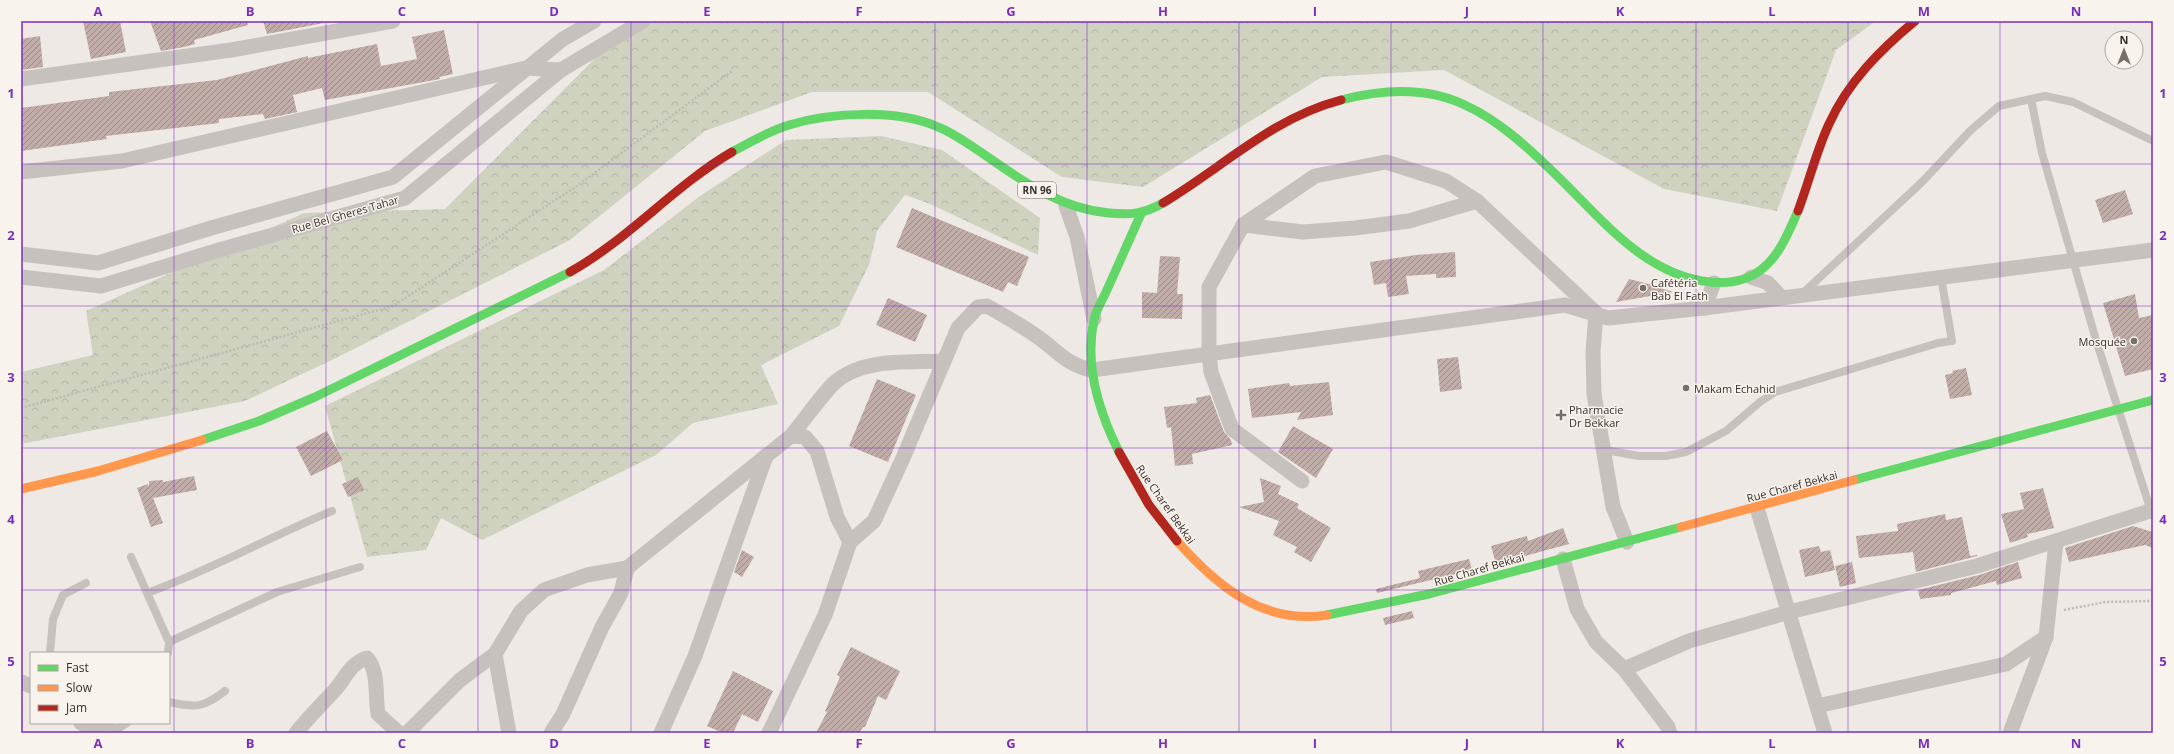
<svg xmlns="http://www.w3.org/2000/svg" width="2174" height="754" font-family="'Open Sans',sans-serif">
<defs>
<pattern id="forest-crowns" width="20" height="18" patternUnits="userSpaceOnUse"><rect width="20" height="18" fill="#d0d2c0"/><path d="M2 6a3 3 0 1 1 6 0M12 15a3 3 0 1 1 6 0" fill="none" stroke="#b3b5a5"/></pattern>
<pattern id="building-hatch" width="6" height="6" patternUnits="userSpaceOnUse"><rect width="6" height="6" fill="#c0ada8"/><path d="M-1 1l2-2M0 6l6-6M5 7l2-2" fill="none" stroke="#9d8d89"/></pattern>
</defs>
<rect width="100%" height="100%" fill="#eee9e5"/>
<g fill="url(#forest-crowns)">
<path d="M 648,21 L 1876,21 L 1836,50 L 1777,211 L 1664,189 L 1444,70 L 1322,77 L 1143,187 L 1062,177 L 928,92 L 812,92 L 705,131 L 570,240 L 338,357 L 245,401 L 21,444 L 21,372 L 93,355 L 86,311 L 304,213 L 445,209 L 627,26 Z"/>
<path d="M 881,136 L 942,150 L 1040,218 L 1038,255 L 930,204 L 905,195 L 877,231 L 869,265 L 839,326 L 761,365 L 778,404 L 693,423 L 656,455 L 482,540 L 441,518 L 426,550 L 367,557 L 325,406 L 604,270 L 700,196 L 786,140 Z"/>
</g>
<g fill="url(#building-hatch)">
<path d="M 83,21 L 120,21 L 126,52 L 91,59 Z"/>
<path d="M 150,21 L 247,21 L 248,25 L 194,40 L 195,44 L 184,47 L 161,51 Z"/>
<path d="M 263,21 L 324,21 L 324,23 L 267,34 Z"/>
<path d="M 444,30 L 453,74 L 439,77 L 440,79 L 325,100 L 322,88 L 293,95 L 297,112 L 265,119 L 263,114 L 219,119 L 219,123 L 106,136 L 107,139 L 21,151 L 21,108 L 109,96 L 109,92 L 217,80 L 308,56 L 308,58 L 377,44 L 381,66 L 417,59 L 412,37 Z"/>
<path d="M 40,36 L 43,67 L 21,70 L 21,39 Z"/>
<path d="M 2125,190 L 2133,214 L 2103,223 L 2095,200 Z"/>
<path d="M 912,208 L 1029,257 L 1017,286 L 1008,282 L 1003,292 L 896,247 Z"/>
<path d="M 1455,252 L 1456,277 L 1436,278 L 1436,274 L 1406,276 L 1409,294 L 1388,297 L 1386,283 L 1374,285 L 1370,262 L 1416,255 Z"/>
<path d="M 1160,256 L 1180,257 L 1177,294 L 1183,294 L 1182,319 L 1142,318 L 1142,292 L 1157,293 Z"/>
<path d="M 1629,279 L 1649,284 L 1673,292 L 1616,302 Z"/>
<path d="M 2135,294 L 2139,318 L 2153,315 L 2153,369 L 2125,376 L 2103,303 Z"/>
<path d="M 888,298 L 927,315 L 915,342 L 876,325 Z"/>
<path d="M 1458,357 L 1462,389 L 1440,392 L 1437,359 Z"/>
<path d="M 1966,368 L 1972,395 L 1950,399 L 1945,375 L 1953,373 L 1952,371 Z"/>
<path d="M 877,379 L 916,395 L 888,462 L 849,446 Z"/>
<path d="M 1329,382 L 1333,415 L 1297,420 L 1301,412 L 1252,418 L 1248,389 L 1289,383 L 1290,386 Z"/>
<path d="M 1210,395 L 1224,432 L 1231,440 L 1232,445 L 1192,454 L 1193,464 L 1175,466 L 1171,427 L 1167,428 L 1164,407 L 1197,403 L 1196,398 Z"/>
<path d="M 1293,426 L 1333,449 L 1316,478 L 1278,452 Z"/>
<path d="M 327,431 L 343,460 L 311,476 L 296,447 Z"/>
<path d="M 194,476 L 197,490 L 153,498 L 163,523 L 151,527 L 137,488 L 148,484 L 149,488 L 149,481 L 163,480 L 163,482 Z"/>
<path d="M 358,477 L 364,490 L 348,497 L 342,484 Z"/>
<path d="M 1260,478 L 1281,486 L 1278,494 L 1299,504 L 1297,508 L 1331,528 L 1311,562 L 1294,552 L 1297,547 L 1273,535 L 1279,521 L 1239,507 L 1264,502 Z"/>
<path d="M 2043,488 L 2054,528 L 2027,534 L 2028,537 L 2010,543 L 2001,514 L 2024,509 L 2020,493 Z"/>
<path d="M 1945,514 L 1946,520 L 1962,517 L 1970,556 L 1977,555 L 1977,556 L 1916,572 L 1913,552 L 1859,558 L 1856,536 L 1898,531 L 1897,524 Z"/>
<path d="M 2133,526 L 2153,532 L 2153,548 L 2145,545 L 2069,562 L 2065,548 Z"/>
<path d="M 1563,528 L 1569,544 L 1496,564 L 1491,546 L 1527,536 L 1528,541 Z"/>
<path d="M 1819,546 L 1821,552 L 1830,550 L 1835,570 L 1805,577 L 1799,550 Z"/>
<path d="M 742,550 L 754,557 L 742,577 L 734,572 Z"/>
<path d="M 1469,559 L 1472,570 L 1377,593 L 1376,589 L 1420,578 L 1418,571 Z"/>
<path d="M 1852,562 L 1856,583 L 1840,587 L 1835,566 Z"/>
<path d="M 2018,562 L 2022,578 L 1997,585 L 1996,581 L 1951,593 L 1951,595 L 1920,599 L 1918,590 L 1979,575 Z"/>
<path d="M 1412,611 L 1414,618 L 1385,625 L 1383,618 Z"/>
<path d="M 851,647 L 900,671 L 886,700 L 878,696 L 865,727 L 863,727 L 859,733 L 816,733 L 827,712 L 825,711 L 840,677 L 837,675 Z"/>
<path d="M 733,671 L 773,691 L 758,722 L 742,714 L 733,733 L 723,733 L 707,726 Z"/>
</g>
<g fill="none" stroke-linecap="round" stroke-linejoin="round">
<g stroke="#c0b9b5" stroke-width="2.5" stroke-dasharray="2 2" stroke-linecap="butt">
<path d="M 21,408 L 393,306 L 577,186 L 732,71"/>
<path d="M 2064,610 L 2105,602 L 2153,601"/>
</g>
<g stroke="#c7c1bd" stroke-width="8">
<path d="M 2031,99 L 2042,153 L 2096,340 L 2151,511"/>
<path d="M 1802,294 L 1922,182 L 1971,130 L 1999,106 L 2045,96 L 2073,102 L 2153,141"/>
<path d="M 1605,450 L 1639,456 L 1666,456 L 1686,452 L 1726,431 L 1760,402 L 1775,392 L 1938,343 L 1952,341 L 1941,277"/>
<path d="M 131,557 L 169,642 L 168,653"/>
<path d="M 147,593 C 211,570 269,537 332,511"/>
<path d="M 169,642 L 277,592 L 360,567"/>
<path d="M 50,653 L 53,619 L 63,595 L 86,583"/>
<path d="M 169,702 C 196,708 203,708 225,691"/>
<path d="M 92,724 L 118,729 L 127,723"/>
</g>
<g stroke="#c7c1bd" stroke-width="15">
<path d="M 21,79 L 231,50 L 393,21"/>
<path d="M 21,172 L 122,161 L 526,68 L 561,70"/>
<path d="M 1066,206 L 1077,237 L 1094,319"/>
<path d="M 1243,225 L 1303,232 L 1355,228 L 1409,221 L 1477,201"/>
<path d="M 21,254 L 98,263 L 211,228 L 393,177 L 563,39 L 594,21"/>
<path d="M 21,277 L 101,286 L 219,250 L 405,198 L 561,70 L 643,21"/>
<path d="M 1751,277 L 1768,283 L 1781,297"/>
<path d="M 1704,308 L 2153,250"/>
<path d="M 791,436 C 805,419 818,400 833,384 C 861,357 909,363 944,361"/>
<path d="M 1302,481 L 1232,429 L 1211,372 L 1209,353 L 1209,287 L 1243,225 L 1315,176 L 1386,162 L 1446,181 L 1477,201 L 1596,313 L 1593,352 L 1594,394 L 1613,507 L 1627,542"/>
<path d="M 1757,508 L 1825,733"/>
<path d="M 1563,559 L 1577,609 L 1596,642 L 1624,669 L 1668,727 L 1670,733"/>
<path d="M 1624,669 L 1689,641 L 1789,612 L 1977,566 L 2153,510"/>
<path d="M 21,682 L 31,686"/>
<path d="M 1817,706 L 2006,664 L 2046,637"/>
<path d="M 81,723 L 98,733"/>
<path d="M 296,733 C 308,718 321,705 334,691 C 346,678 349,664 367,658 C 379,671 375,697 378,714 L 399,733"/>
<path d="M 407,733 L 460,680 L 495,654"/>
<path d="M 509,733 L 495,654 L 521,611 L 544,590 L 587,575 L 627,568 L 791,436 L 805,437 L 817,451 L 837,517 L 850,542"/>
<path d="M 551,733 L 563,714 L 602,627 L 621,593 L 627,568"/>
<path d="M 661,733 L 695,656 L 766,456"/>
<path d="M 769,733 L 825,615 L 850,542 L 874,521 L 903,458 L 958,328 L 978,307 L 987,306 C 1003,315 1019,324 1035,335 C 1056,349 1066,365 1092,370 L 1565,305 L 1608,318 L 1704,308 L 1714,283"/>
<path d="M 2010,733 L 2046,637 L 2056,542"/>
</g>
<g stroke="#63d668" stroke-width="9">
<path d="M 1341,100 C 1383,89 1427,86 1467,106 C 1499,121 1526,146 1551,170 C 1598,214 1642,275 1710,282 C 1729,284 1747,281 1762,269 C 1780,255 1789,231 1798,211"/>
<path d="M 732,152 C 750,142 769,131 789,125 C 832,112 897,109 938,127 C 954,133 968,144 982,153 C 1021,180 1060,209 1109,213 C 1130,215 1144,214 1163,203"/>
<path d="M 202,440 L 259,421 L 315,397 L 570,272"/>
<path d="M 1119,452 C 1099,412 1084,366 1094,320 C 1096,310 1102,301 1106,292 C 1118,266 1129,240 1141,214"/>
<path d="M 1854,480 L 2153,400"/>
<path d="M 1327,615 L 1429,594 L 1681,527"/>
</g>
<g stroke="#ff974d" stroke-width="9">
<path d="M 21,489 L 98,471 L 202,440"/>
<path d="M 1681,527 L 1854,480"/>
<path d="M 1177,541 C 1217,586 1263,625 1327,615"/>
</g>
<g stroke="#b3261e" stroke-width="9">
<path d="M 1163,203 C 1222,168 1272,118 1341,100"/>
<path d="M 1798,211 C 1809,182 1816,152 1829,124 C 1848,82 1880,50 1915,21"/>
<path d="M 570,272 C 629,239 674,186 732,152"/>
<path d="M 1119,452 L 1149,505 L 1177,541"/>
</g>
</g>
<path fill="none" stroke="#7b2cbf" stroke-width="1" stroke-opacity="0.55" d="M 174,21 L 174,733M 326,21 L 326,733M 478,21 L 478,733M 631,21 L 631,733M 783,21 L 783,733M 935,21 L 935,733M 1087,21 L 1087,733M 1239,21 L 1239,733M 1391,21 L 1391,733M 1543,21 L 1543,733M 1696,21 L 1696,733M 1848,21 L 1848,733M 2000,21 L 2000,733M 21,164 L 2153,164M 21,306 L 2153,306M 21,448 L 2153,448M 21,590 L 2153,590"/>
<g fill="#786f6c" stroke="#f9f3ed" stroke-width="1.5">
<circle cx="1643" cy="288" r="4"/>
<circle cx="2134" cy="341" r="4"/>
<circle cx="1686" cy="388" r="4"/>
<path d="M1559 409h4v4h4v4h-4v4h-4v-4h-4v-4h4z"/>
</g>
<g text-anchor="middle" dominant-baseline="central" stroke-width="3" stroke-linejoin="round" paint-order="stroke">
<rect fill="#f9f3ed" stroke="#726965" stroke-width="1" x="1018" y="182" width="38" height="16" rx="3"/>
<g font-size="10" font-weight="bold" fill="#382e2b">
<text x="1037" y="190">RN 96</text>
</g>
<g font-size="11" fill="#382e2b" stroke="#f9f3ed">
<text transform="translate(345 214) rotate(-16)">Rue Bel Gheres Tahar</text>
<text transform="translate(1792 486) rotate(-15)">Rue Charef Bekkai</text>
<text transform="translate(1166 504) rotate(55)">Rue Charef Bekkai</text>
<text transform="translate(1479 569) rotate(-16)">Rue Charef Bekkai</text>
</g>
<g font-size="11" fill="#382e2b" stroke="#f9f3ed" text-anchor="start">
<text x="1651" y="282">Cafétéria<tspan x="1651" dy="13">Bab El Fath</tspan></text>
<text x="2126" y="341" text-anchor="end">Mosquée</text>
<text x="1694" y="388">Makam Echahid</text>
<text x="1569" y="409">Pharmacie<tspan x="1569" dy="13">Dr Bekkar</tspan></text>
</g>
</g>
<rect width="2174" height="754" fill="none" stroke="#f9f3ed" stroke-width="44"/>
<rect x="30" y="652" width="140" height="72" fill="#f9f3ed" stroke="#aca49f"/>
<rect x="38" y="665" width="20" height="6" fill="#63d668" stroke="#aca49f"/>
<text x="66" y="672" font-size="12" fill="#382e2b">Fast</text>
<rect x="38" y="685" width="20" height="6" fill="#ff974d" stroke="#aca49f"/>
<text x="66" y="692" font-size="12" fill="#382e2b">Slow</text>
<rect x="38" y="705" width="20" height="6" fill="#b3261e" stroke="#aca49f"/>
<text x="66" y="712" font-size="12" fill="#382e2b">Jam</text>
<g transform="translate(2124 50)"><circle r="19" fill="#f9f3ed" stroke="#aca49f"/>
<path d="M0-3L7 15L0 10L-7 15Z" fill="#786f6c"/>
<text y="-6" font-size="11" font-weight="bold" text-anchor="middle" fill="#382e2b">N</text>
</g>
<rect x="22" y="22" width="2130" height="710" fill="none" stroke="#7b2cbf" stroke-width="1.5"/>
<g font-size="13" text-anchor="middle" font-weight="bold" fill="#7b2cbf">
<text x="98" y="16">A</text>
<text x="250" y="16">B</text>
<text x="402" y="16">C</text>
<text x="554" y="16">D</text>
<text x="707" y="16">E</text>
<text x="859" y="16">F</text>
<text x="1011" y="16">G</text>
<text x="1163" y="16">H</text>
<text x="1315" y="16">I</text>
<text x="1467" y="16">J</text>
<text x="1620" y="16">K</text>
<text x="1772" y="16">L</text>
<text x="1924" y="16">M</text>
<text x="2076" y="16">N</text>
<text x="11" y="98">1</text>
<text x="2163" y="98">1</text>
<text x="11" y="240">2</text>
<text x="2163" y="240">2</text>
<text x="11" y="382">3</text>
<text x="2163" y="382">3</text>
<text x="11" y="524">4</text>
<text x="2163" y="524">4</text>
<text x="11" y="666">5</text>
<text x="2163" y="666">5</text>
<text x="98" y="748">A</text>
<text x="250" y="748">B</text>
<text x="402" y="748">C</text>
<text x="554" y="748">D</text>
<text x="707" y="748">E</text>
<text x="859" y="748">F</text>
<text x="1011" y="748">G</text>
<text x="1163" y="748">H</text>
<text x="1315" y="748">I</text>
<text x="1467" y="748">J</text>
<text x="1620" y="748">K</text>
<text x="1772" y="748">L</text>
<text x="1924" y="748">M</text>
<text x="2076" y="748">N</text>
</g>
</svg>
